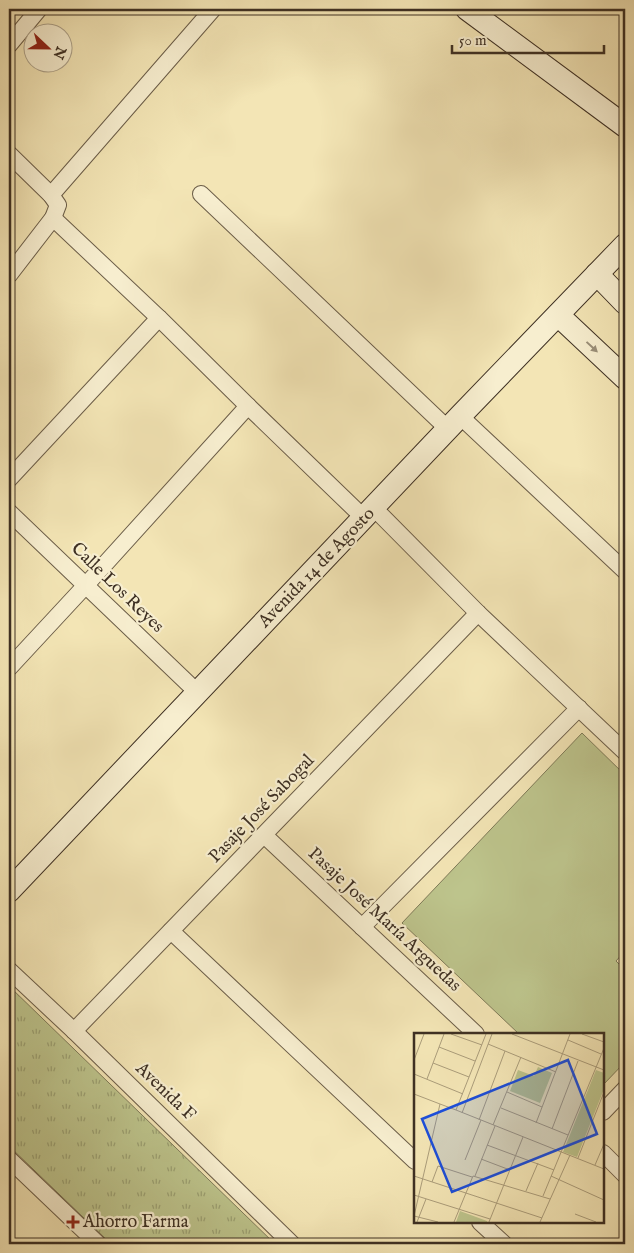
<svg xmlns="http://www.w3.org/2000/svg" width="634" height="1253" font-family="'IM FELL English',serif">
<defs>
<pattern id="park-tufts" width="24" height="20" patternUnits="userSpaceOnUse" patternTransform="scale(1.25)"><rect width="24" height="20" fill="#bdc48c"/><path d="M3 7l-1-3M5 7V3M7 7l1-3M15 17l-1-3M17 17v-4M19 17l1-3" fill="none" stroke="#9ba072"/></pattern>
</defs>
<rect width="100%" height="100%" fill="#f3e5b5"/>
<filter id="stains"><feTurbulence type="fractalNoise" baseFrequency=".004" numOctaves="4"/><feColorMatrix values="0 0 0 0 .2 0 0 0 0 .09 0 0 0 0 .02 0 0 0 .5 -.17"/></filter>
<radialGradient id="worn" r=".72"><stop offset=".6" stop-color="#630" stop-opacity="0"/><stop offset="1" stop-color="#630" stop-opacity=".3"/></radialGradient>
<path fill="url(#park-tufts)" stroke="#7e7a58" d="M 9,986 L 275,1244 L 111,1244 L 9,1146 Z"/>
<path fill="#bdc48c" stroke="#7e7a58" d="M 582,733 L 625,775 L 625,951 L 616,961 L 625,970 L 625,1062 L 603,1085 L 603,1034 L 519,1034 L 402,923 Z"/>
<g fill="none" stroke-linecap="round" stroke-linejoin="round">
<g stroke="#6b5d48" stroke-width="18">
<g id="street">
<path d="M 9,45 L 39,9"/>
<path d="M 9,154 L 51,195 L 58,205 L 53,218 L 9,275"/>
<path d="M 201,194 L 448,429"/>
<path d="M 51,195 L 213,9"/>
<path d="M 53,218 L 159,318 L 248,406 L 364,518"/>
<path d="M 460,416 L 625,571"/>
<path d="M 9,479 L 159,318"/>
<path d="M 374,508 L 478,613 L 625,752"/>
<path d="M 9,512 L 198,693"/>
<path d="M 9,668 L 86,585 L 248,406"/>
<path d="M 264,835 L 476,1034"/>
<path d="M 362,927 L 579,708"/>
<path d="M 171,931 L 415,1161"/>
<path d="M 9,970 L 74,1031 L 292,1244"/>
<path d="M 74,1031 L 478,613"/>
<path d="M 603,1112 L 625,1089"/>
<path d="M 603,1153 L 625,1175"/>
<path d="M 9,1159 L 98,1244"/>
<path d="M 480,1222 L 504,1244"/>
</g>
</g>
<g stroke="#3e3023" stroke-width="24">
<g id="secondary">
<path d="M 467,9 L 625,126"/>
<path d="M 597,274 L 625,303"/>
<path d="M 558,315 L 625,378"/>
<path d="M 9,891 L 460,416 L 625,245"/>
</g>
</g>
<use href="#street" stroke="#f7eecf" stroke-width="16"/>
<use href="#secondary" stroke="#f7eecf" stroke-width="22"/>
</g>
<defs><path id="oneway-solid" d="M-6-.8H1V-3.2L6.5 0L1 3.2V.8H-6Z" transform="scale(1.25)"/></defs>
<use fill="#9a8f79" href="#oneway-solid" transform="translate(592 347) rotate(43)"/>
<path fill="#8f2418" stroke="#f7eecf" stroke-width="2" d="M70.5 1214.5h5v5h5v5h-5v5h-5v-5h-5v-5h5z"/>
<g text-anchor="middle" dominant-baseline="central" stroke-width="4.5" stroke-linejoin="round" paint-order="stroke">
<g font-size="18" fill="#3e3023" stroke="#f7eecf">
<text transform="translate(317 568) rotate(-46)">Avenida 14 de Agosto</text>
<text transform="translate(117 588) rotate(44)">Calle Los Reyes</text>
<text transform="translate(262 809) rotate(-46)">Pasaje José Sabogal</text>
<text transform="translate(384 920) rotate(43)">Pasaje José María Arguedas</text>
<text transform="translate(165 1092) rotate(44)">Avenida F</text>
</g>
<g font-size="18" fill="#3e3023" stroke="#f7eecf" text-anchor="start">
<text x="83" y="1222">Ahorro Farma</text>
</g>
</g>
<g transform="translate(414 1033)">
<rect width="190" height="190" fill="#f3e5b5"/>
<path d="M 182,37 L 190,40 L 190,56 L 163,124 L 149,119 ZM 46,178 L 73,188 L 73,189 L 42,189 Z" fill="#bdc48c"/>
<path d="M 124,34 L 138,40 L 126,70 L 96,58 L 104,37 L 120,43 Z" fill="#bdc48c"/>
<path fill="none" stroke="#ab9d7b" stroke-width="1" d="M 37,1 L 68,12M 98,1 L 190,37M 168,1 L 190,9M 154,7 L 187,21M 74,11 L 142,39M 25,14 L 61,28M 0,27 L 10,1M 19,30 L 55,44M 0,41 L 49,61M 13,46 L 30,1M 93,59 L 128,74M 0,61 L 26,71M 87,75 L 154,102M 42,77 L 190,136M 48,80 L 78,1M 65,87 L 91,18M 122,90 L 156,1M 79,92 L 107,24M 138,96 L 164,28M 73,112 L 140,137M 164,125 L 190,59M 67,126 L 96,137M 51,127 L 67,87M 181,132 L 190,111M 0,143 L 128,185M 61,143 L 81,93M 137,143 L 190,167M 18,149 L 24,133 L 58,144M 112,158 L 124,130M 0,162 L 76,186M 129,163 L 190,15M 161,181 L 182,189M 0,183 L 24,189M 0,183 L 26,71 L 42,77 L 72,1M 3,189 L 12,166M 40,189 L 59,143 L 136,166M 75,189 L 109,104M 126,189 L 156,122"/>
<path fill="#1d4ed8" fill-opacity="0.15" stroke="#1d4ed8" stroke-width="2.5" d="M 154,27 L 183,101 L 38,159 L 8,86 Z"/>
<rect width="190" height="190" fill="none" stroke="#3e3023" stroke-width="2.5"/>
</g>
<rect width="634" height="1253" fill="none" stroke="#f3e5b5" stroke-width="30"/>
<rect x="10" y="10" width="614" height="1233" fill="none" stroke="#3e3023" stroke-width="2.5"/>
<rect x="15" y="15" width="604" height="1223" fill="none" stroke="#3e3023"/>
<g transform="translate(48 48) rotate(112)"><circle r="24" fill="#f7eecf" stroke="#ada28a"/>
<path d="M0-4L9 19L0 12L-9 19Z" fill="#8f2418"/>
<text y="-8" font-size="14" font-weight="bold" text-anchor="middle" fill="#3e3023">N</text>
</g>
<path d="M452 45v8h152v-8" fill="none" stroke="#3e3023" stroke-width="2.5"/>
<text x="459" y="45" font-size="15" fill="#3e3023" stroke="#f7eecf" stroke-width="4" paint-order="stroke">50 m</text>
<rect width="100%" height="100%" filter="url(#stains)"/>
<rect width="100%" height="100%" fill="url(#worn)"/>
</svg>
